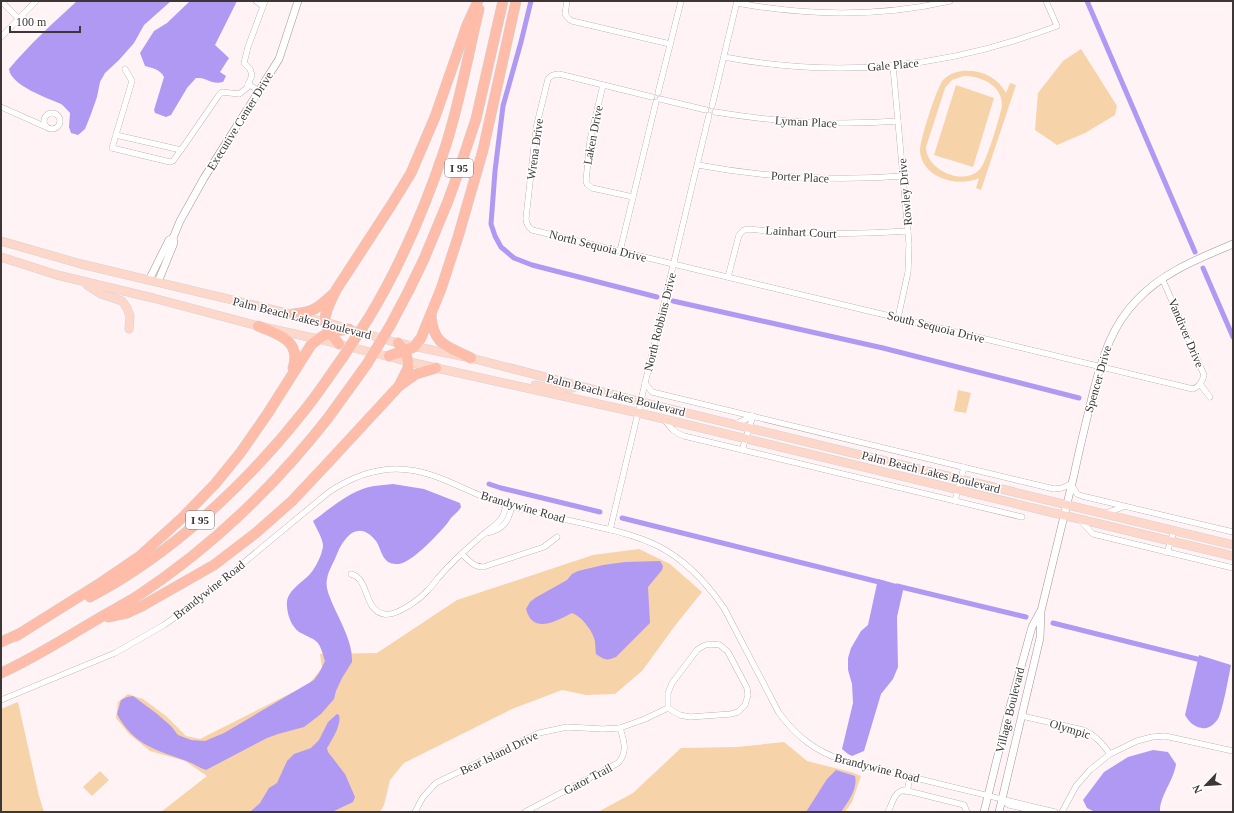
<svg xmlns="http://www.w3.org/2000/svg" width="1234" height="813" font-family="Georgia,serif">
<rect width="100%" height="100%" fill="#fff3f5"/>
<g fill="#f7d3a9" fill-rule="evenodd">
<path d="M 1081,49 L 1117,106 L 1115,115 L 1085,133 L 1057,145 L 1035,130 L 1038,93 L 1063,61 Z"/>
<path d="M 962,71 C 980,69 998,77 1006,93 L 1010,83 L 1016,85 L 981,190 L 976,188 L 979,178 C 958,188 923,178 920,152 C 919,142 937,87 943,80 C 949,74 955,72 962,71 ZM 964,76 C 981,76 1002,85 1002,105 C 1001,114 986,163 980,169 C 964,187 926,170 926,147 L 945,88 L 952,80 Z"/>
<path d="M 956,85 L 994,98 L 973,167 L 934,155 Z"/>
<path d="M 958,390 L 971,393 L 966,413 L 954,411 Z"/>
<path d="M 639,549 L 670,564 L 702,592 L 674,627 L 642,671 L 615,694 L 586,695 L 562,690 L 512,709 L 404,763 L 390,780 L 384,805 L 380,812 L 161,812 L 207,776 L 185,761 L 150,751 L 129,734 L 116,718 L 118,702 L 128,694 L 143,699 L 166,716 L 186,736 L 200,739 L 309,684 L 322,668 L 320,654 L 377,653 L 457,600 L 593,555 Z"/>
<path d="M 18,702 L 39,796 L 44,812 L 1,812 L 1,709 Z"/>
<path d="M 784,742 L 807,761 L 851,772 L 861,776 L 852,802 L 845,812 L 598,812 L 633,793 L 681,748 L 737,747 Z"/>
<path d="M 100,771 L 109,780 L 92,796 L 83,787 Z"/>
</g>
<g fill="#b099f3">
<path d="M 77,1 L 171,1 L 144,25 L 134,43 L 119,60 L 105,73 L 100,82 L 97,97 L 91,114 L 85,129 L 78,135 L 71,133 L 69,127 L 70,113 C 67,110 64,106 61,104 C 48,98 11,86 9,69 C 30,44 53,23 77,1 Z"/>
<path d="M 190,1 L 237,1 L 215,45 L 229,58 L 220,72 L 226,76 L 223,82 C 210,85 208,77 196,78 L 187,88 L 171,115 L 166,117 L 155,113 L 154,110 L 164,77 C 160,69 152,68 145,66 L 140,53 L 154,31 L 167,23 Z"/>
<path d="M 393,484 L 424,489 L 460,503 L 461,507 C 459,511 456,513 453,516 C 450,518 448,523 446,525 C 437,535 410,565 397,564 C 393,564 388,563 386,560 C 381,555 380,547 376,541 C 359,520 345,535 337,554 C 334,562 328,571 327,579 C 325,588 330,597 333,605 C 341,623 353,643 352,662 L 342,678 L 336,691 L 334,699 L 321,714 L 304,727 L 278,734 L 267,738 L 206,770 C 200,768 194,764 189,762 C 157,750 134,746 117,714 L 121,700 L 127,697 L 133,696 L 156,713 L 171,726 L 178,735 L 191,740 L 205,741 L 224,733 L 314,680 L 319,673 L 325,661 C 323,655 321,646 317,642 C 313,638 308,637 303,634 C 293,630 288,618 287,607 C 285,591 301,584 310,574 C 316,567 322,555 323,546 C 323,538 316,528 313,521 C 331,508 352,489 374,486 C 380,485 387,485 393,484 Z"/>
<path d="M 660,561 L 663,566 L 662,570 L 648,587 L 650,623 L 616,657 C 607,661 604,660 596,654 C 595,649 596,643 594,638 C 591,629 581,616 572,613 C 556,621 533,635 526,609 L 530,602 L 535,598 L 567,580 L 572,574 L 578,571 L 603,565 L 625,562 Z"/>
<path d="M 878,579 L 904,586 L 897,617 L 898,667 L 893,679 L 881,694 L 864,751 L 852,756 L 848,754 L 842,749 L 853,703 L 852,684 L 848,670 L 848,658 L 851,648 L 861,631 L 868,625 Z"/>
<path d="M 1199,655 L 1231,665 C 1228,680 1224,703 1219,717 C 1216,723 1208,730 1202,728 C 1194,727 1189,722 1185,715 Z"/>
<path d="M 337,714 L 339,715 C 342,724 332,740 327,748 L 328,752 L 345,774 L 355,797 L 353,802 L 332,812 L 250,812 L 260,803 L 269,788 L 277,783 L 287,761 L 294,754 L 311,748 L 319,740 L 328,722 Z"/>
<path d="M 1153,750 L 1168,752 L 1176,764 C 1174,780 1159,797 1160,812 L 1095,812 L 1087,808 L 1083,800 L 1104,772 L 1128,757 Z"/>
<path d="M 836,770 L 855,776 C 858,789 848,802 841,812 L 806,812 L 827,779 Z"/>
</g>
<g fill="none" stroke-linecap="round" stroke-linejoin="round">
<g stroke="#b099f3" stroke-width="5">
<path d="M 531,1 L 521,42 L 503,106 L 495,171 L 491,224 L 495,236 L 501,247 L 514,258 L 532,265 L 657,297"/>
<path d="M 1087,1 L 1195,252"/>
<path d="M 1203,268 L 1233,337"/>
<path d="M 673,301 L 883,348 L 1079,398"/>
<path d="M 489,484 L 501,488 L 600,512"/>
<path d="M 622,518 L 883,583"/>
<path d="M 897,586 L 1026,617"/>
<path d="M 1053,623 L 1205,661"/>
</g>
<g stroke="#a49296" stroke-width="6">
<g id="minor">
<path d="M 1,1 L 18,18"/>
<path d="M 256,1 L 263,6"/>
<path d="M 567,1 L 565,14 L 569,19 L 572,21 L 670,44"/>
<path d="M 737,3 C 808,16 880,17 950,1"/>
<path d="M 1,37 L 36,1"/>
<path d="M 724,57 C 841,79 946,68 1057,26 L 1046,1"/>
<path d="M 893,66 L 909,244 L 908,272 L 898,318"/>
<path d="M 125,69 L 132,81 L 112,148 L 170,162 L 173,161 L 181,150 L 219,95 L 222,92 L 239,94 L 247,88 L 252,75 L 250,69 L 244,63 L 248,47 L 265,1"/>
<path d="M 248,84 L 259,91"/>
<path d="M 603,85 L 590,140 L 586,181 L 587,184 L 592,188 L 633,197"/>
<path d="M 658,93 L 681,1"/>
<path d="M 652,97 L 559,74 C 554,74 551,75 548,79 L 536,128 L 526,218 C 526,224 528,227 532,230 C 752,283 973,336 1193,389 C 1200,386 1202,382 1204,375 L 1162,278"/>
<path d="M 660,99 L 706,110"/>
<path d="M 712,106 L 737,1"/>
<path d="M 1,107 L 46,127"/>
<path d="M 715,112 C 776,122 836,126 898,121"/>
<circle cx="52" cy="121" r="8"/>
<path d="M 116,135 L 181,150"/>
<path d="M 698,165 C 767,178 833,181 903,176"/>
<path d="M 620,251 L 656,102"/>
<path d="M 728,277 L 739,235 L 744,230 L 747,229 C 801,234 854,235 908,231"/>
<path d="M 645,383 L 652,392 L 1054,489 L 1062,488 L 1071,484 L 1077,494 L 1082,496 L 1233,532"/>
<path d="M 1200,384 L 1210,397"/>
<path d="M 664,419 C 670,427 674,433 684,436 L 1022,517"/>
<path d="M 735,424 L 753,416"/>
<path d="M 742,450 L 753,416"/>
<path d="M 955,501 L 964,467"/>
<path d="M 1103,514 L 1123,507"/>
<path d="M 1079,519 L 1093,534 L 1233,568"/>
<path d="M 610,530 L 709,115"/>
<path d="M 487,533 C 504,529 508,522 512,506"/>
<path d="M 1167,553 L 1174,531"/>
<path d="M 462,554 C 468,560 474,567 483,567 L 544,547 L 557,537"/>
<path d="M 351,574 C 370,579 363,610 384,614 C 396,617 420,599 428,590 C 432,586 435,582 438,578 C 450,564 464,551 478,539 C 485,532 495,527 501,519 C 504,515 505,510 506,505"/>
<path d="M 709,644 L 720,645 L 728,652 L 747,688 L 748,695 L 745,705 L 738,712 L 731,714 L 690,717 L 680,715 L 668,708 L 668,693 L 672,683 L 697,650 L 703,646 Z"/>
<path d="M 1,700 L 115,653 L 164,625 L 195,603 L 329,492 C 350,478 372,469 397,469 C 433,469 464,491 497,502 C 530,513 565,519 598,527 C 618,531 637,536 656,545 C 685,559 706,582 724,608 L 779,713 C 796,736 815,751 842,760 L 1055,812"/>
<path d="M 1022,716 L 1083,730 C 1095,735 1102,743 1110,754"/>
<path d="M 907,792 L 910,777"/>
<path d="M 1002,800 L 1009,805 L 1039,812"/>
<path d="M 415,812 L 423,797 L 436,783 L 539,733 L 567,727 L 603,729 L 620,728 L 645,719 L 668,708"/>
<path d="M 525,812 L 618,763 C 628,752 624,741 620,728"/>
<path d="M 888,812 C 892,804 894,792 904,790 L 964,805 L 967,812"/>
<path d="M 1062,812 L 1076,786 L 1090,770 L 1110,754 L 1137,741 L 1152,737 L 1165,736 L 1233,751"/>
</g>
</g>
<g stroke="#a49296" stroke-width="8">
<g id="tertiary">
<path d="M 149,280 L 169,240 L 173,238"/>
<path d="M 158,282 L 174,243 L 173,238 L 180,221 L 204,178 L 279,59 L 298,1"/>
<path d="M 984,812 L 1009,710 L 1032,627 L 1040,612"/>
<path d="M 999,812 L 1040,638 L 1041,611 C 1052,565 1063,520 1074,475 C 1080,446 1087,418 1094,389 C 1103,356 1112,325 1137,300 C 1163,272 1198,259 1233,244"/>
</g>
</g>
<g stroke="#d4d3d3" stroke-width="9">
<g id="primary">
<path d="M 1,241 L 81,264 L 325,322 L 398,343 L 471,358 L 650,404 L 1233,545"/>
<path d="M 1,257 L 57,275 L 153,298 L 258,326 L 318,339 L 414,363 L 639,413 L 1233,556"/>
<path d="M 87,285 L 101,294 L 122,301 L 127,308 L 130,316 L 129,329"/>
<path d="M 535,385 L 545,387 L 551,386 L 554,380"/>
<path d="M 555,394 C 558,386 566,388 573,388"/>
</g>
</g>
<g stroke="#d4d3d3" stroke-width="11">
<g id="motorway">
<path d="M 293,314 C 313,312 317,309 332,295"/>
<path d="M 431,315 C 433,345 447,346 471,358"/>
<path d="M 368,319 C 401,265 425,208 445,148 C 460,102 468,55 479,9"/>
<path d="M 258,326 C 278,334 302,341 293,368"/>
<path d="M 390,326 L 408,292 L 424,259 L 448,201 L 457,176 L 476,119 L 503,1"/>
<path d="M 339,344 C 319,321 323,317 336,290 L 392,204 L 411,173 L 435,117 L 467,25 L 478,1"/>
<path d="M 389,356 L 414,347 L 421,338 L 441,289 L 458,237 L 483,150 L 516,1"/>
<path d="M 399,386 L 416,374 L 436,368"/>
<path d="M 90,597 C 172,554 247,483 304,411 C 318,394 330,375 343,357"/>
<path d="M 108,617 L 127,613 L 142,606 L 214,565 L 257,532 L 292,501 L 325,466 L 399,386 L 408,368 L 408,361 L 405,351 L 398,343"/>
<path d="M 16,636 L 99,584 L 140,556 L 182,518 L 215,484 L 241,452 L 268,413 L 311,345 C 323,334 332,331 349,329"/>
<path d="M 1,642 L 21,633"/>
<path d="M 1,673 C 34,658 65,638 96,620 C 109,612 123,605 136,597 C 209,549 274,487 328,418 C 341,400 354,382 367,364"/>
</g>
</g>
<use href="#minor" stroke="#fff" stroke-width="5.5"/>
<use href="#tertiary" stroke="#fff" stroke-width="7"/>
<use href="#primary" stroke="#fed7cb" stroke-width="8"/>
<use href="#motorway" stroke="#febca9" stroke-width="10"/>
<g stroke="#d4d3d3" stroke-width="11" stroke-linecap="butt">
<g id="motorway-bridge">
<path d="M 343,357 L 368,319"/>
<path d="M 367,364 L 390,326"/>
</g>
</g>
<use href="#motorway-bridge" stroke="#febca9" stroke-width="10"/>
</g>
<g text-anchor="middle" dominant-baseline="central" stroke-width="3" stroke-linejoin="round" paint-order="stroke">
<g fill="#fff" stroke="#777273" stroke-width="1">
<rect x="445" y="159" width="28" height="18" rx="3"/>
<rect x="186" y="511" width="28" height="18" rx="3"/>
</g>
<g font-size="11" font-weight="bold" fill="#3d3637">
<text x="459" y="168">I 95</text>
<text x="200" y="520">I 95</text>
</g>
<g font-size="12" fill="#3d3637" stroke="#fff">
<text transform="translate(893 65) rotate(-5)">Gale Place</text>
<text transform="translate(240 121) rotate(-58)">Executive Center Drive</text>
<text transform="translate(806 122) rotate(3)">Lyman Place</text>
<text transform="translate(593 135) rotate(-79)">Laken Drive</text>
<text transform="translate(535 149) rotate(-82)">Wrena Drive</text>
<text transform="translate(800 177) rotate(3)">Porter Place</text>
<text transform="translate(905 192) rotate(-95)">Rowley Drive</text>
<text transform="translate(801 232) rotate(3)">Lainhart Court</text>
<text transform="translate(598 246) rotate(14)">North Sequoia Drive</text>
<text transform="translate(302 318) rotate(14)">Palm Beach Lakes Boulevard</text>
<text transform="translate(660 322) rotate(-76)">North Robbins Drive</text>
<text transform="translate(936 327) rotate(14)">South Sequoia Drive</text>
<text transform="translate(1186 333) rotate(67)">Vandiver Drive</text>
<text transform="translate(1098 379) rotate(-74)">Spencer Drive</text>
<text transform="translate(616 395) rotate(14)">Palm Beach Lakes Boulevard</text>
<text transform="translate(931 472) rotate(14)">Palm Beach Lakes Boulevard</text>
<text transform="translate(523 507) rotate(16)">Brandywine Road</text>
<text transform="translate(209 590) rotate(-38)">Brandywine Road</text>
<text transform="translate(1010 710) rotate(-76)">Village Boulevard</text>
<text transform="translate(1070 729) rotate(17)">Olympic</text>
<text transform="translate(499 753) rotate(-26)">Bear Island Drive</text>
<text transform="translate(877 768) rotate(14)">Brandywine Road</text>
<text transform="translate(588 779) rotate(-28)">Gator Trail</text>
</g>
</g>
<rect width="1234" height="813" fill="none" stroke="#3d3637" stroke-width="4"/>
<g transform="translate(1206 785) rotate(245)" stroke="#ffffff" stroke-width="3" paint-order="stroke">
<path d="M0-3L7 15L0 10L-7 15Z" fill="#3d3637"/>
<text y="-6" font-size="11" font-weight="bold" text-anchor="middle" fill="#3d3637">N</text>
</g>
<path d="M10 26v6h70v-6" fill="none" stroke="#3d3637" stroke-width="2"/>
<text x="16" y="26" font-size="12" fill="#3d3637" stroke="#ffffff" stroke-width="3" paint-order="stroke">100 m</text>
</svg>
